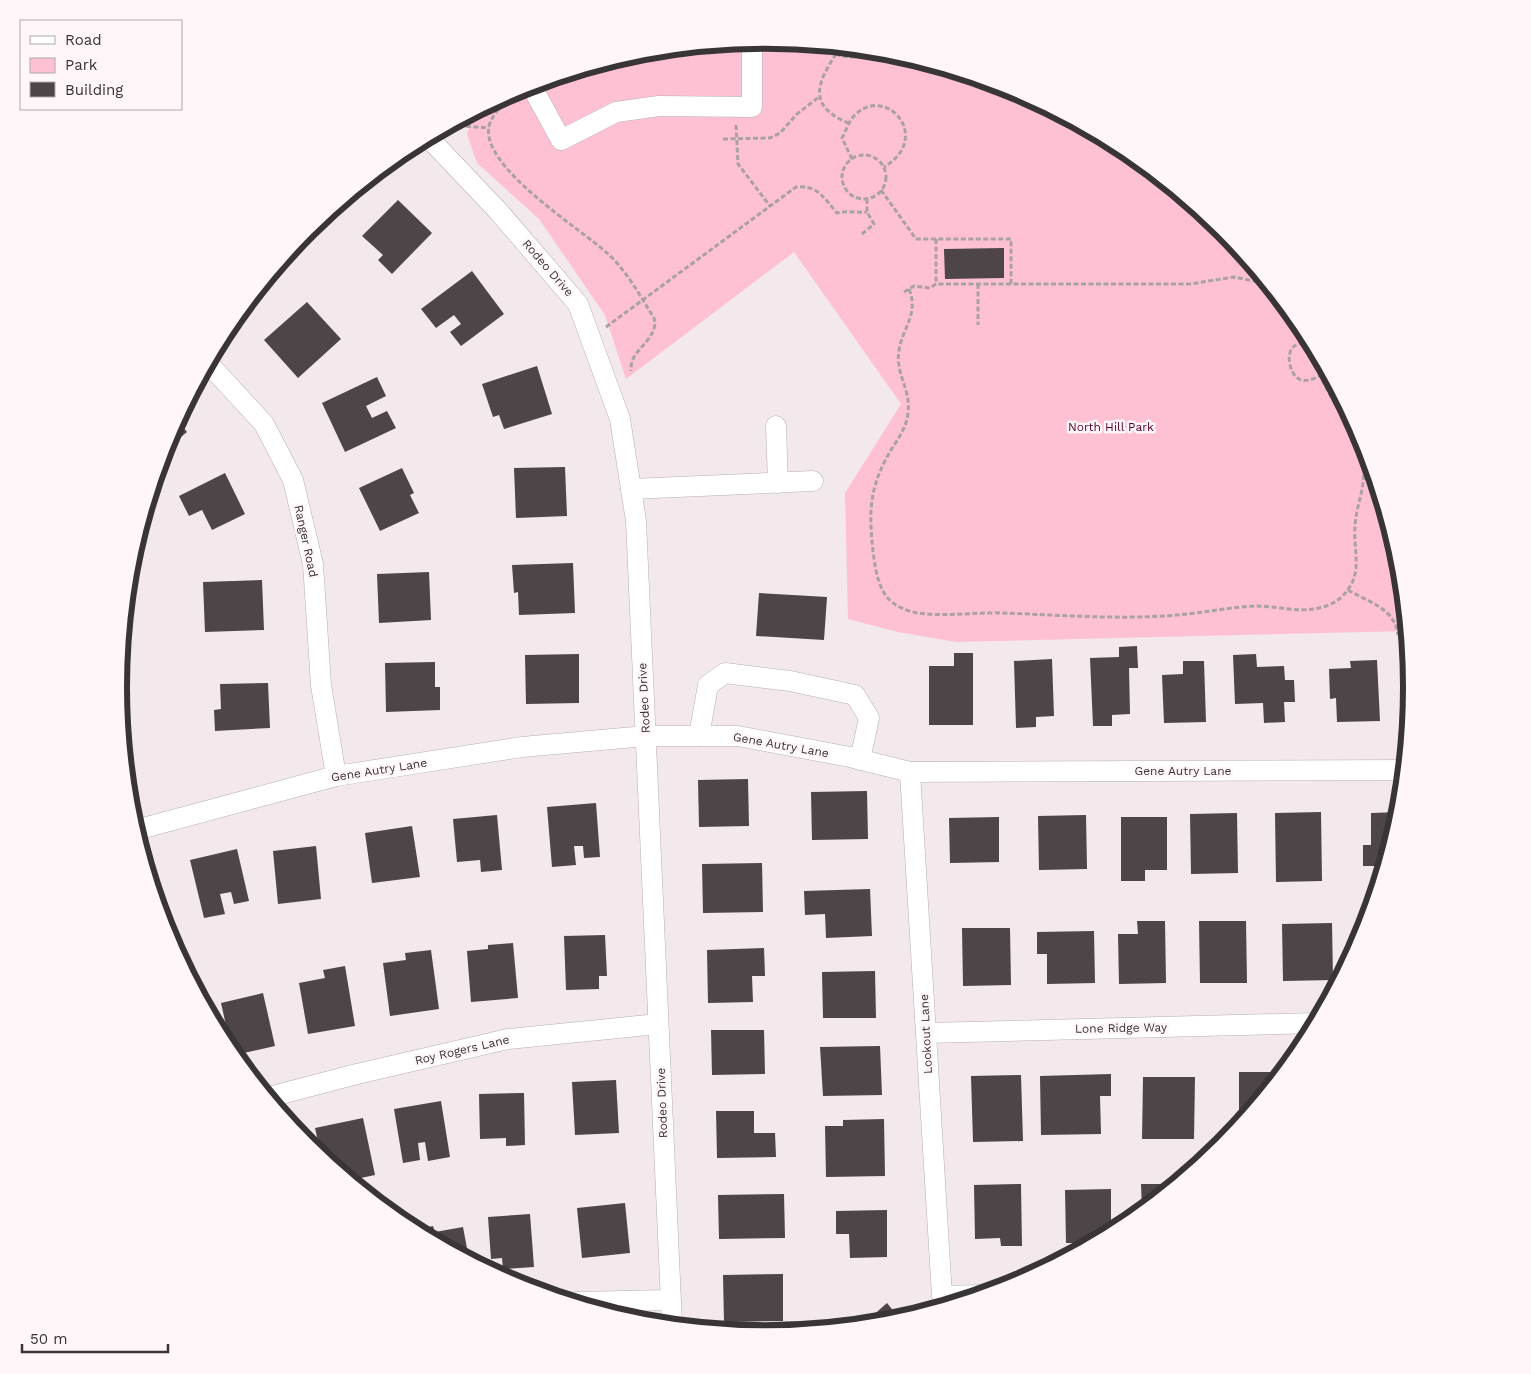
<svg xmlns="http://www.w3.org/2000/svg" width="1531" height="1374" font-family="'Work Sans',sans-serif">
<rect width="100%" height="100%" fill="#f3e8eb"/>
<path fill="#fec1d3" d="M 766,40 L 892,52 L 1013,89 L 1125,149 L 1223,230 L 1304,328 L 1363,440 L 1400,561 L 1405,610 L 1405,631 L 956,642 L 898,632 L 848,619 L 845,493 L 901,404 L 794,252 L 626,379 L 605,315 L 539,219 L 477,163 L 467,134 L 475,112 L 518,89 L 640,52 Z"/>
<g fill="#4d4547">
<path d="M 398,200 L 432,233 L 392,274 L 378,260 L 383,255 L 362,236 Z"/>
<path d="M 1004,248 L 1004,278 L 945,279 L 944,249 Z"/>
<path d="M 472,271 L 504,314 L 461,346 L 450,332 L 461,324 L 454,315 L 436,328 L 421,309 Z"/>
<path d="M 307,302 L 341,339 L 298,378 L 264,340 Z"/>
<path d="M 537,366 L 552,414 L 504,429 L 499,415 L 493,417 L 482,384 Z"/>
<path d="M 377,377 L 386,396 L 366,406 L 372,418 L 387,411 L 396,428 L 345,452 L 322,403 Z"/>
<path d="M 178,421 L 187,432 L 165,450 L 168,439 Z"/>
<path d="M 565,467 L 567,516 L 516,518 L 514,468 Z"/>
<path d="M 402,468 L 414,493 L 410,495 L 419,513 L 380,531 L 359,488 Z"/>
<path d="M 225,473 L 245,514 L 212,530 L 202,510 L 189,516 L 179,496 Z"/>
<path d="M 573,563 L 575,613 L 519,615 L 518,592 L 514,593 L 512,565 Z"/>
<path d="M 429,572 L 431,620 L 379,623 L 377,574 Z"/>
<path d="M 262,580 L 264,630 L 205,632 L 203,582 Z"/>
<path d="M 759,593 L 827,597 L 824,640 L 756,636 Z"/>
<path d="M 1137,646 L 1138,668 L 1129,668 L 1130,714 L 1112,715 L 1112,726 L 1093,726 L 1090,658 L 1119,657 L 1119,647 Z"/>
<path d="M 954,653 L 973,653 L 973,725 L 929,725 L 929,666 L 954,666 Z"/>
<path d="M 579,654 L 579,703 L 526,704 L 525,655 Z"/>
<path d="M 1256,654 L 1257,667 L 1284,666 L 1285,680 L 1294,680 L 1295,702 L 1284,702 L 1285,722 L 1264,723 L 1263,703 L 1235,704 L 1233,655 Z"/>
<path d="M 1052,659 L 1054,716 L 1036,717 L 1036,727 L 1016,728 L 1014,661 Z"/>
<path d="M 1377,660 L 1380,721 L 1337,722 L 1336,698 L 1330,699 L 1329,669 L 1351,668 L 1350,661 Z"/>
<path d="M 1183,661 L 1204,661 L 1206,722 L 1164,723 L 1162,675 L 1183,674 Z"/>
<path d="M 435,662 L 435,687 L 440,687 L 440,710 L 386,712 L 385,663 Z"/>
<path d="M 268,683 L 270,728 L 215,731 L 214,710 L 221,709 L 220,684 Z"/>
<path d="M 127,720 L 137,784 L 128,785 L 122,721 Z"/>
<path d="M 748,779 L 749,826 L 699,827 L 698,780 Z"/>
<path d="M 867,791 L 868,839 L 812,840 L 811,792 Z"/>
<path d="M 596,803 L 600,857 L 584,858 L 583,846 L 574,846 L 576,865 L 552,867 L 547,807 Z"/>
<path d="M 1321,812 L 1322,881 L 1276,882 L 1275,813 Z"/>
<path d="M 1400,812 L 1384,866 L 1363,866 L 1363,845 L 1371,845 L 1371,813 Z"/>
<path d="M 1237,813 L 1238,873 L 1191,874 L 1190,814 Z"/>
<path d="M 497,815 L 502,870 L 481,872 L 480,860 L 457,862 L 453,819 Z"/>
<path d="M 1086,815 L 1087,869 L 1039,870 L 1038,816 Z"/>
<path d="M 999,817 L 999,862 L 950,863 L 949,818 Z"/>
<path d="M 1121,817 L 1167,817 L 1167,870 L 1145,870 L 1145,881 L 1121,881 Z"/>
<path d="M 412,826 L 420,877 L 372,883 L 365,833 Z"/>
<path d="M 316,846 L 321,899 L 278,904 L 273,851 Z"/>
<path d="M 237,849 L 249,901 L 234,904 L 231,892 L 220,894 L 225,914 L 204,918 L 190,860 Z"/>
<path d="M 762,863 L 763,912 L 703,913 L 702,864 Z"/>
<path d="M 870,889 L 872,936 L 826,938 L 825,914 L 805,915 L 804,891 Z"/>
<path d="M 1137,921 L 1165,921 L 1166,983 L 1119,984 L 1118,934 L 1138,934 Z"/>
<path d="M 1199,921 L 1246,921 L 1247,983 L 1200,983 Z"/>
<path d="M 1332,923 L 1333,980 L 1283,981 L 1282,924 Z"/>
<path d="M 962,928 L 1010,928 L 1011,985 L 963,986 Z"/>
<path d="M 1094,931 L 1095,983 L 1047,984 L 1047,954 L 1037,954 L 1037,932 Z"/>
<path d="M 605,935 L 607,976 L 599,976 L 599,989 L 566,990 L 564,936 Z"/>
<path d="M 513,943 L 518,998 L 471,1002 L 467,951 L 488,949 L 488,945 Z"/>
<path d="M 764,948 L 765,976 L 752,976 L 753,1002 L 708,1003 L 707,950 Z"/>
<path d="M 431,950 L 439,1009 L 390,1016 L 383,963 L 406,960 L 405,953 Z"/>
<path d="M 345,966 L 355,1026 L 308,1034 L 299,983 L 325,978 L 323,970 Z"/>
<path d="M 875,971 L 876,1018 L 823,1018 L 822,972 Z"/>
<path d="M 263,993 L 275,1046 L 235,1055 L 232,1052 L 221,1003 Z"/>
<path d="M 711,1030 L 764,1030 L 765,1074 L 712,1075 Z"/>
<path d="M 880,1046 L 882,1095 L 823,1096 L 820,1047 Z"/>
<path d="M 1239,1072 L 1282,1072 L 1239,1125 Z"/>
<path d="M 1111,1074 L 1111,1096 L 1100,1096 L 1101,1134 L 1041,1135 L 1040,1076 Z"/>
<path d="M 1021,1075 L 1023,1141 L 973,1142 L 971,1076 Z"/>
<path d="M 1143,1077 L 1195,1077 L 1194,1139 L 1142,1139 Z"/>
<path d="M 616,1080 L 619,1133 L 575,1135 L 572,1082 Z"/>
<path d="M 524,1093 L 525,1145 L 506,1146 L 506,1138 L 480,1139 L 479,1094 Z"/>
<path d="M 441,1101 L 450,1157 L 428,1161 L 425,1142 L 418,1143 L 420,1160 L 403,1163 L 394,1109 Z"/>
<path d="M 716,1111 L 754,1111 L 754,1133 L 775,1133 L 776,1157 L 717,1158 Z"/>
<path d="M 363,1118 L 375,1175 L 351,1180 L 321,1155 L 315,1128 Z"/>
<path d="M 884,1119 L 885,1176 L 826,1177 L 825,1126 L 843,1126 L 843,1120 Z"/>
<path d="M 1021,1184 L 1022,1246 L 1001,1246 L 1000,1238 L 975,1239 L 974,1185 Z"/>
<path d="M 1141,1184 L 1175,1184 L 1142,1211 Z"/>
<path d="M 1111,1189 L 1111,1232 L 1092,1243 L 1066,1243 L 1065,1190 Z"/>
<path d="M 784,1194 L 785,1238 L 719,1239 L 718,1195 Z"/>
<path d="M 625,1203 L 630,1253 L 582,1258 L 577,1208 Z"/>
<path d="M 887,1210 L 887,1257 L 850,1258 L 849,1234 L 836,1234 L 836,1211 Z"/>
<path d="M 530,1214 L 534,1267 L 503,1269 L 502,1258 L 491,1259 L 488,1217 Z"/>
<path d="M 433,1226 L 435,1232 L 463,1227 L 469,1259 L 415,1230 Z"/>
<path d="M 783,1274 L 783,1321 L 724,1322 L 723,1275 Z"/>
<path d="M 887,1303 L 900,1319 L 891,1322 L 862,1325 Z"/>
</g>
<g fill="none" stroke-linecap="round" stroke-linejoin="round">
<g stroke="#b8afb1" stroke-width="21">
<g id="minor">
<path d="M 531,85 L 561,140 L 616,112 L 659,106 L 752,107 L 752,41"/>
<path d="M 428,137 L 499,212 L 578,304 L 620,419 L 636,521 L 672,1325"/>
<path d="M 208,363 L 264,424 L 293,480 L 313,564 L 321,685 L 336,776"/>
<path d="M 776,426 L 778,483"/>
<path d="M 631,489 L 813,481"/>
<path d="M 699,736 L 708,685 L 725,673 L 790,681 L 855,695 L 869,718 L 860,760"/>
<path d="M 910,772 L 942,1296 L 980,1295"/>
<path d="M 136,830 L 336,776 L 522,747 L 646,736 L 738,736 L 850,757 L 910,772 L 1404,770"/>
<path d="M 926,1033 L 1316,1023"/>
<path d="M 269,1097 L 357,1074 L 508,1039 L 658,1024"/>
<path d="M 576,1302 L 670,1300"/>
</g>
</g>
<g stroke="#a9a1a3" stroke-width="3" stroke-dasharray="5 2.5" stroke-linecap="butt">
<path d="M 823,46 C 826,48 829,51 833,53 C 845,60 887,57 902,55"/>
<path d="M 836,54 C 824,73 808,97 832,114 C 837,118 844,121 850,124"/>
<path d="M 515,94 C 504,103 493,112 489,126 C 480,167 581,229 607,253 C 627,271 640,296 654,318 C 659,335 639,346 633,359 C 631,363 631,368 631,371"/>
<path d="M 451,125 L 489,128"/>
<path d="M 736,125 L 738,164 L 770,206"/>
<path d="M 723,139 L 770,138 L 780,133 L 797,114 L 819,97"/>
<circle cx="864" cy="177" r="22"/>
<path d="M 852,159 L 842,138 C 846,131 849,120 856,114 C 887,85 933,138 884,167"/>
<path d="M 881,190 L 916,239 L 1011,239 L 1011,284"/>
<path d="M 862,234 L 874,224 L 867,212 L 867,198"/>
<path d="M 936,239 L 936,284"/>
<path d="M 978,284 L 978,325"/>
<path d="M 909,289 C 919,314 903,327 899,350 C 895,374 911,389 908,412 C 907,430 894,443 886,459 C 869,491 869,515 873,551 C 875,566 877,583 886,596 C 894,606 906,611 918,613 C 946,617 975,612 1003,613 C 1061,615 1119,620 1177,615 C 1203,613 1230,607 1256,606 C 1276,606 1300,613 1319,608 C 1332,605 1342,599 1349,588 C 1362,569 1353,547 1355,526 C 1356,505 1367,484 1363,463 C 1355,421 1317,392 1314,348"/>
<path d="M 904,292 L 914,286 L 930,288 L 936,284 L 1190,284 L 1234,277 L 1268,284"/>
<path d="M 606,327 L 796,187 C 818,185 824,198 837,213 C 848,210 856,213 867,212"/>
<path d="M 1311,341 C 1305,343 1296,343 1292,348 C 1286,356 1290,376 1301,380 C 1307,382 1315,378 1320,376"/>
<path d="M 1348,590 C 1368,602 1395,608 1398,635"/>
</g>
<use href="#minor" stroke="#fff" stroke-width="20"/>
</g>
<g text-anchor="middle" dominant-baseline="central" stroke-width="5" stroke-linejoin="round" paint-order="stroke">
<g font-size="12" fill="#393536" stroke="#fef6f8">
<text transform="translate(548 268) rotate(49)">Rodeo Drive</text>
<text transform="translate(306 541) rotate(78)">Ranger Road</text>
<text transform="translate(644 698) rotate(-93)">Rodeo Drive</text>
<text transform="translate(781 745) rotate(10)">Gene Autry Lane</text>
<text transform="translate(379 770) rotate(-9)">Gene Autry Lane</text>
<text x="1183" y="771">Gene Autry Lane</text>
<text transform="translate(1121 1028) rotate(-1)">Lone Ridge Way</text>
<text transform="translate(926 1034) rotate(-93)">Lookout Lane</text>
<text transform="translate(462 1050) rotate(-13)">Roy Rogers Lane</text>
<text transform="translate(662 1103) rotate(-92)">Rodeo Drive</text>
</g>
<g font-size="12" fill="#58002c" stroke="#fef6f8">
<text x="1111" y="427">North Hill Park</text>
</g>
</g>
<path d="M0 0H1531V1374H0ZM127 687a638 638 0 1 1 1276 0a638 638 0 1 1-1276 0Z" fill="#fef6f8" fill-rule="evenodd"/>
<path fill="none" stroke="#393536" stroke-width="6" d="M127 687a638 638 0 1 1 1276 0a638 638 0 1 1-1276 0Z"/>
<rect x="20" y="20" width="162" height="90" fill="#fef6f8" stroke="#afa9aa"/>
<rect x="30" y="36" width="25" height="8" fill="#ffffff" stroke="#afa9aa"/>
<text x="65" y="45" font-size="15" fill="#393536">Road</text>
<rect x="30" y="58" width="25" height="15" fill="#fec1d3" stroke="#afa9aa"/>
<text x="65" y="70" font-size="15" fill="#393536">Park</text>
<rect x="30" y="82" width="25" height="15" fill="#4d4547" stroke="#afa9aa"/>
<text x="65" y="95" font-size="15" fill="#393536">Building</text>
<path d="M22 1344v8h146v-8" fill="none" stroke="#393536" stroke-width="2.5"/>
<text x="30" y="1344" font-size="15" fill="#393536" stroke="#fef6f8" stroke-width="4" paint-order="stroke">50 m</text>
</svg>
